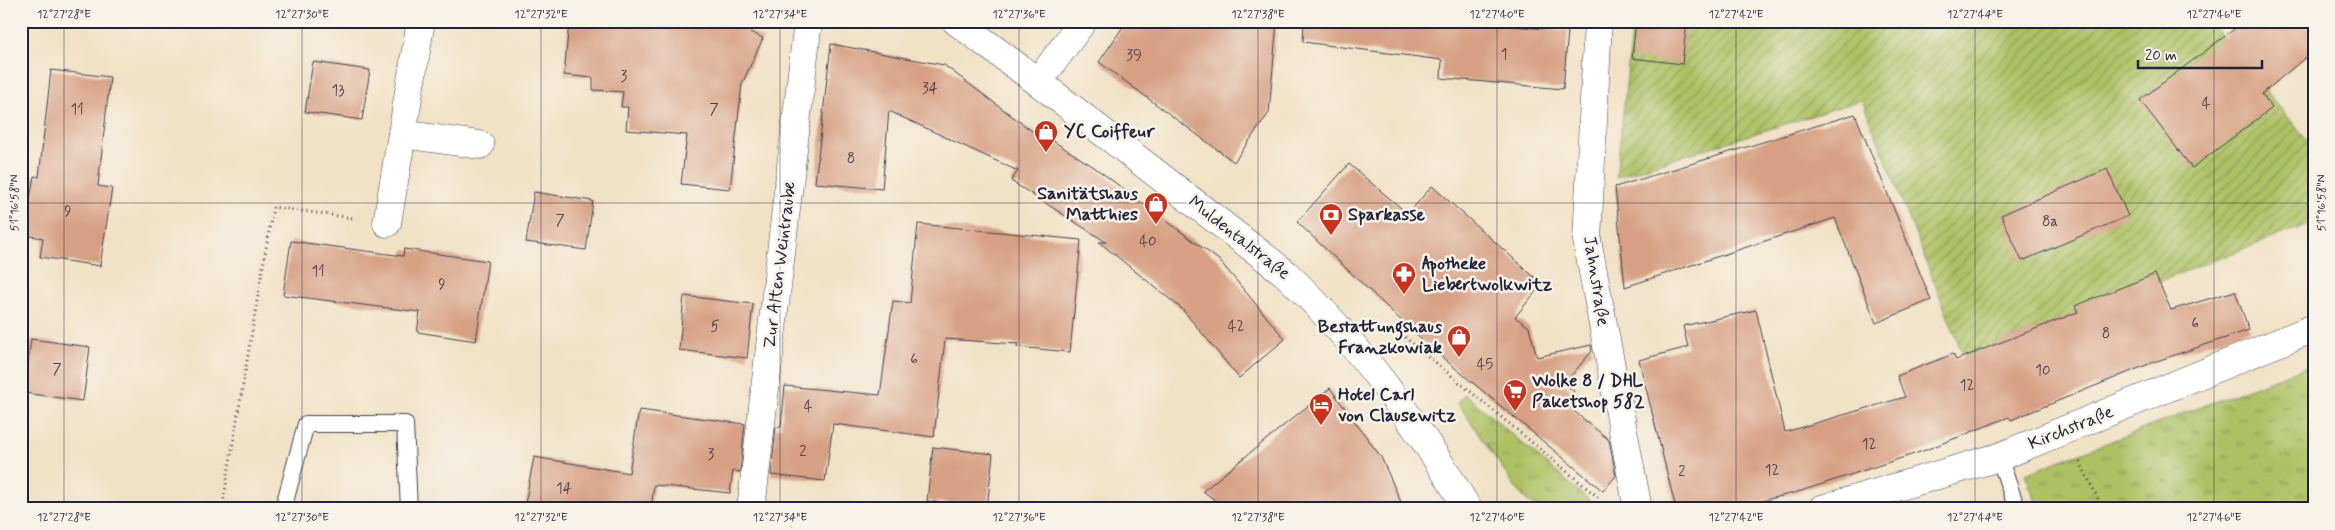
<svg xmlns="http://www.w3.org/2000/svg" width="2335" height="530" font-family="Mynerve,sans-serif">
<defs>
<pattern id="grass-tufts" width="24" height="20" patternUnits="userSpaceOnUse" patternTransform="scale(1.25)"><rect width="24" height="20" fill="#adc164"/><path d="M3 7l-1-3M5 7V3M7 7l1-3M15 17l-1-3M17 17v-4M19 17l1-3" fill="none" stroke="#8c9c54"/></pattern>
<pattern id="garden-furrows" width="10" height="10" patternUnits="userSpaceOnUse" patternTransform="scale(1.25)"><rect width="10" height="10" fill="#adc164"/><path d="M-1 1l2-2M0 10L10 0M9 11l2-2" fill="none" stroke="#8c9c54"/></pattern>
</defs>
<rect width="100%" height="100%" fill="#f7f3e8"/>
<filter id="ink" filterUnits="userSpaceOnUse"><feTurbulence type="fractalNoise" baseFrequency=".02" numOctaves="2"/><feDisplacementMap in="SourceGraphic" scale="10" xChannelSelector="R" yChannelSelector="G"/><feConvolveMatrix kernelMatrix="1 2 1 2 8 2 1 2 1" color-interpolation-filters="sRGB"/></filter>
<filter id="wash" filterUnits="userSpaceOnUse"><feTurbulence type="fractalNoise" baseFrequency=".0096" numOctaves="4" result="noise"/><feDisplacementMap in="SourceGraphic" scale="20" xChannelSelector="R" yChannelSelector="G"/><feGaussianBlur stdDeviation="1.12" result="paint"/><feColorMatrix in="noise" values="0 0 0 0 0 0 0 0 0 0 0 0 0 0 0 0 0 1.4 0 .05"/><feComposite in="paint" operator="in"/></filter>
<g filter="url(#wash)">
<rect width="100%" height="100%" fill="#f1e1c5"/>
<g fill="url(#grass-tufts)" stroke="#687250">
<path d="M 2314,364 L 2314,509 L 2039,509 L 2025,474 Z"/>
<path d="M 1465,394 L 1591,502 C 1581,512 1545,511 1533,505 C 1527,501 1522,496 1518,491 L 1457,402 Z"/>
</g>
<path fill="url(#garden-furrows)" stroke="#687250" d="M 1633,21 L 2209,21 L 2314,149 L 2314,222 L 2007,340 L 1965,360 L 1862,100 L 1616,177 Z"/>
<g id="blocks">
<g fill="#d7a084">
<path d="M 569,21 L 727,21 L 763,38 L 742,84 L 730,189 L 681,184 L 687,135 L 626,130 L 628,107 L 621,107 L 623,92 L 593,90 L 593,78 L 564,75 Z"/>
<path d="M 1127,21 L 1277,21 L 1269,113 L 1234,162 L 1099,62 Z"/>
<path d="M 1304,21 L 1456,21 L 1568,31 L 1563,89 L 1441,78 L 1442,60 L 1303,42 Z"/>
<path d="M 1636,21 L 1687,21 L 1682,64 L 1632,58 Z"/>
<path d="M 2245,21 L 2314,21 L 2314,50 L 2262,94 L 2272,108 L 2192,168 L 2140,100 Z"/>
<path d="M 831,44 L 944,65 L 1040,137 L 1042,134 L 1094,167 L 1219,260 L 1285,339 L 1239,378 L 1182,309 L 1099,242 L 1106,242 L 1011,181 L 1018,171 L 889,111 L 882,189 L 815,183 Z"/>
<path d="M 313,62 L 370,70 L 362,120 L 305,112 Z"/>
<path d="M 51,70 L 110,77 L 98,186 L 112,188 L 100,266 L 40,257 L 43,238 L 24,235 L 34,176 L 39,177 Z"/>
<path d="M 1855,114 L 1931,300 L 1876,323 L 1835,218 L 1625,287 L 1615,187 Z"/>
<path d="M 1349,164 L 1408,214 L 1432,186 L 1542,284 L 1515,317 L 1529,327 L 1537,357 L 1591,345 L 1592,351 L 1564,384 L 1574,391 L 1564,403 L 1609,440 L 1616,476 L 1603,491 L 1425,343 L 1297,222 Z"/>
<path d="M 2107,169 L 2128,216 L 2022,261 L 2001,215 Z"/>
<path d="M 534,192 L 593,201 L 586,250 L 526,242 Z"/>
<path d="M 918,224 L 1081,240 L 1070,352 L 1017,347 L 1018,344 L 945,339 L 934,437 L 833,424 L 825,481 L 771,475 L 776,427 L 781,427 L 785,386 L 880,395 L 893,301 L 910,303 Z"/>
<path d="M 291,241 L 403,256 L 404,249 L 488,261 L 476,341 L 417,332 L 420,312 L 283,295 Z"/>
<path d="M 2155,274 L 2171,310 L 2235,291 L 2249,330 L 2154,362 L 2011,420 L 2009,417 L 1923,451 L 1798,492 L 1728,509 L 1676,509 L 1639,360 L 1688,347 L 1683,326 L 1756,310 L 1785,432 L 1905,397 L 1897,376 L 1953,354 L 1956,360 L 2078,312 L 2075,306 Z"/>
<path d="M 684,296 L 753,304 L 747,358 L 679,350 Z"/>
<path d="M 31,339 L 90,347 L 83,401 L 24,393 Z"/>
<path d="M 1330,388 L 1381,457 L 1404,509 L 1226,509 L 1203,491 Z"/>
<path d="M 639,410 L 745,424 L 740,472 L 733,471 L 730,493 L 654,485 L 651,509 L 524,509 L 534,457 L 629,473 Z"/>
<path d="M 933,447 L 993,454 L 987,508 L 927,501 Z"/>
</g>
</g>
</g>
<g filter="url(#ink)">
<use href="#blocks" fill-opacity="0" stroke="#413f50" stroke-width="1"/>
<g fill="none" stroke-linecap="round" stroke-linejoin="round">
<g stroke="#413f50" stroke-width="18">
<g id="lane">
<path d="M 1999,457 L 2017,509"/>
<path d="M 283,509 L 306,424 L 405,424 L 409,509"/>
</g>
</g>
<g stroke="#413f50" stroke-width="29">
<g id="street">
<path d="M 1598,21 L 1587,240 L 1638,509"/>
<path d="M 1038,82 L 1083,21"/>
<path d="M 402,134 L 480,145"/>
<path d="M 387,223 L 421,21"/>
<path d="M 751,509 L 808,21"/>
</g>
</g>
<g stroke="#413f50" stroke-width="29">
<g id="secondary">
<path d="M 956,21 L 1038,82 L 1285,273 C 1355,339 1419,426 1468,509"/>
<path d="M 1822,509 L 1999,457 L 2314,328"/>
</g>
</g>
<g stroke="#413f50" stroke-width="3" stroke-dasharray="1 4" stroke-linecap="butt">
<path d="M 1401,334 L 1599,498"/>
<path d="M 2080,462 L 2103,509"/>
<path d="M 222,509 L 273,207 L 353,218"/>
</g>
<use href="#lane" stroke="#fff" stroke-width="16"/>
<use href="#street" stroke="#fff" stroke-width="28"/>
<use href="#secondary" stroke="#fff" stroke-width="28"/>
</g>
</g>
<path fill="none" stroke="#22223b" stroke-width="1" stroke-opacity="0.45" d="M 64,21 L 64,509M 302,21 L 302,509M 541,21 L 541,509M 780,21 L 780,509M 1019,21 L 1019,509M 1258,21 L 1258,509M 1497,21 L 1497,509M 1736,21 L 1736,509M 1975,21 L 1975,509M 2214,21 L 2214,509M 21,203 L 2314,203"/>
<defs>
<g id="shop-pin" transform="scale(1.25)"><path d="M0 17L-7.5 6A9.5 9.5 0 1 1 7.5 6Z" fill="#c8321e" stroke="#f7f3e8"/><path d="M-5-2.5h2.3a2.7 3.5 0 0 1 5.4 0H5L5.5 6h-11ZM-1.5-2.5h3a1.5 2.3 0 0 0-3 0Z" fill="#fff"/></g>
<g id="bank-pin" transform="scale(1.25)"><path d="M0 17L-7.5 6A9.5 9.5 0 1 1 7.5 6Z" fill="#c8321e" stroke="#f7f3e8"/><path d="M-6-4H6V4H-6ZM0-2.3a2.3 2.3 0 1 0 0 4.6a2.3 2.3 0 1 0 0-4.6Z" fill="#fff"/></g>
<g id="pharmacy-pin" transform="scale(1.25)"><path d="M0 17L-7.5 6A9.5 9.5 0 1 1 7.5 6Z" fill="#c8321e" stroke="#f7f3e8"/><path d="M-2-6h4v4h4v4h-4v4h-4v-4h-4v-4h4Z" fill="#fff"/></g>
<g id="supermarket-pin" transform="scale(1.25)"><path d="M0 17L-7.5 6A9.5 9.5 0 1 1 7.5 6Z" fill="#c8321e" stroke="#f7f3e8"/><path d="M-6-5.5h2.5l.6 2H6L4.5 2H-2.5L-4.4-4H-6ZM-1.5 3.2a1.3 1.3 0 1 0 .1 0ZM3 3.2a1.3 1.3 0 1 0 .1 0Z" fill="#fff"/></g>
<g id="hotel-pin" transform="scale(1.25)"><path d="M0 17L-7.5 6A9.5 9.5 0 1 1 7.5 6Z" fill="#c8321e" stroke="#f7f3e8"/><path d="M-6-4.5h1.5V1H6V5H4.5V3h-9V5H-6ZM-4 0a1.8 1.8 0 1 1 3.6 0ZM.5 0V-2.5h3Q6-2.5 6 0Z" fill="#fff"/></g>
</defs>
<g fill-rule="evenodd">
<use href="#shop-pin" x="1046" y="132"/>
<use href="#shop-pin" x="1156" y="204"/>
<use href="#bank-pin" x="1331" y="215"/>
<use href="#pharmacy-pin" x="1404" y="274"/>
<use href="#shop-pin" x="1459" y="337"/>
<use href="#supermarket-pin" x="1515" y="391"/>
<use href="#hotel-pin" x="1321" y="405"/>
</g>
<g text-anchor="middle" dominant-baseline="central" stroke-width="5" stroke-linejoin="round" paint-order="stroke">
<g font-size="15" fill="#4f424d">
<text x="1504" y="55">1</text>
<text x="1134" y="56">39</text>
<text x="624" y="77">3</text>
<text x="930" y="89">34</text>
<text x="338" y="91">13</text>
<text x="2206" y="104">4</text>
<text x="77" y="110">11</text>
<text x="714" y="110">7</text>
<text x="851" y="159">8</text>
<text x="68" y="212">9</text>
<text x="560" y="221">7</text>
<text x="2050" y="222">8a</text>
<text x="1148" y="242">40</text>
<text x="318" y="272">11</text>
<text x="442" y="285">9</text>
<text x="2195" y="324">6</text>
<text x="715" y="327">5</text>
<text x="1236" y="327">42</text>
<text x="2106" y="334">8</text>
<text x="914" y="360">6</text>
<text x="1485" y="365">45</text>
<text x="57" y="370">7</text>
<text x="2043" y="371">10</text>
<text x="1967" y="386">12</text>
<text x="808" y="407">4</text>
<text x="1869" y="445">12</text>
<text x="803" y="452">2</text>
<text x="711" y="455">3</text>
<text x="1772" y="471">12</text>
<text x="1682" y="472">2</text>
<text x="564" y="489">14</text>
</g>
<g font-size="18" font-weight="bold" fill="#22223b" stroke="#f7f3e8" text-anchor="start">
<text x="1064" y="132">YC Coiffeur</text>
<text x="1138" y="194" text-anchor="end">Sanitätshaus<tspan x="1138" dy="21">Matthies</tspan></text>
<text x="1348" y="215">Sparkasse</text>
<text x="1422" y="264">Apotheke<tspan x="1422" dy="21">Liebertwolkwitz</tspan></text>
<text x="1442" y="327" text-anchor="end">Bestattungshaus<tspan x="1442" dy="21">Franzkowiak</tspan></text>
<text x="1532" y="381">Wolke 8 / DHL<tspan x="1532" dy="21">Paketshop 582</tspan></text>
<text x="1338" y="395">Hotel Carl<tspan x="1338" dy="21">von Clausewitz</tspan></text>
</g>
<g font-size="18" fill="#22223b" stroke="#f7f3e8">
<text transform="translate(1239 238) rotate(38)">Muldentalstraße</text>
<text transform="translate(780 265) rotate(-83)">Zur Alten Weintraube</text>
<text transform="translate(1596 281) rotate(81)">Jahnstraße</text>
<text transform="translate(2071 428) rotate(-22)">Kirchstraße</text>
</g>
</g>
<rect width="2335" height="530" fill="none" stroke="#f7f3e8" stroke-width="55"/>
<path d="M2138 60v8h124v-8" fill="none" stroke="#22223b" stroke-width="2.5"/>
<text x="2145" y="60" font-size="15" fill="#22223b" stroke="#f7f3e8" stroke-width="4" paint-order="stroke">20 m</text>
<rect x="28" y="28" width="2280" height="474" fill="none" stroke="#22223b" stroke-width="2"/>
<g font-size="12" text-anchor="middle" fill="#22223b">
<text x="64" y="18">12°27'28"E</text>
<text x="302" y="18">12°27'30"E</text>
<text x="541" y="18">12°27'32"E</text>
<text x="780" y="18">12°27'34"E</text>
<text x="1019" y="18">12°27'36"E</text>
<text x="1258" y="18">12°27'38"E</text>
<text x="1497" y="18">12°27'40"E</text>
<text x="1736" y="18">12°27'42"E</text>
<text x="1975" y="18">12°27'44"E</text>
<text x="2214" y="18">12°27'46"E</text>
<text transform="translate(14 203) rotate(-90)" y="4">51°16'58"N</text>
<text transform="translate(2321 203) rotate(-90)" y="4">51°16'58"N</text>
<text x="64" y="521">12°27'28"E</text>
<text x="302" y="521">12°27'30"E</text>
<text x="541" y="521">12°27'32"E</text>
<text x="780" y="521">12°27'34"E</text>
<text x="1019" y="521">12°27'36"E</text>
<text x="1258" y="521">12°27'38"E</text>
<text x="1497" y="521">12°27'40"E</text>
<text x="1736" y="521">12°27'42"E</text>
<text x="1975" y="521">12°27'44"E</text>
<text x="2214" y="521">12°27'46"E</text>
</g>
</svg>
